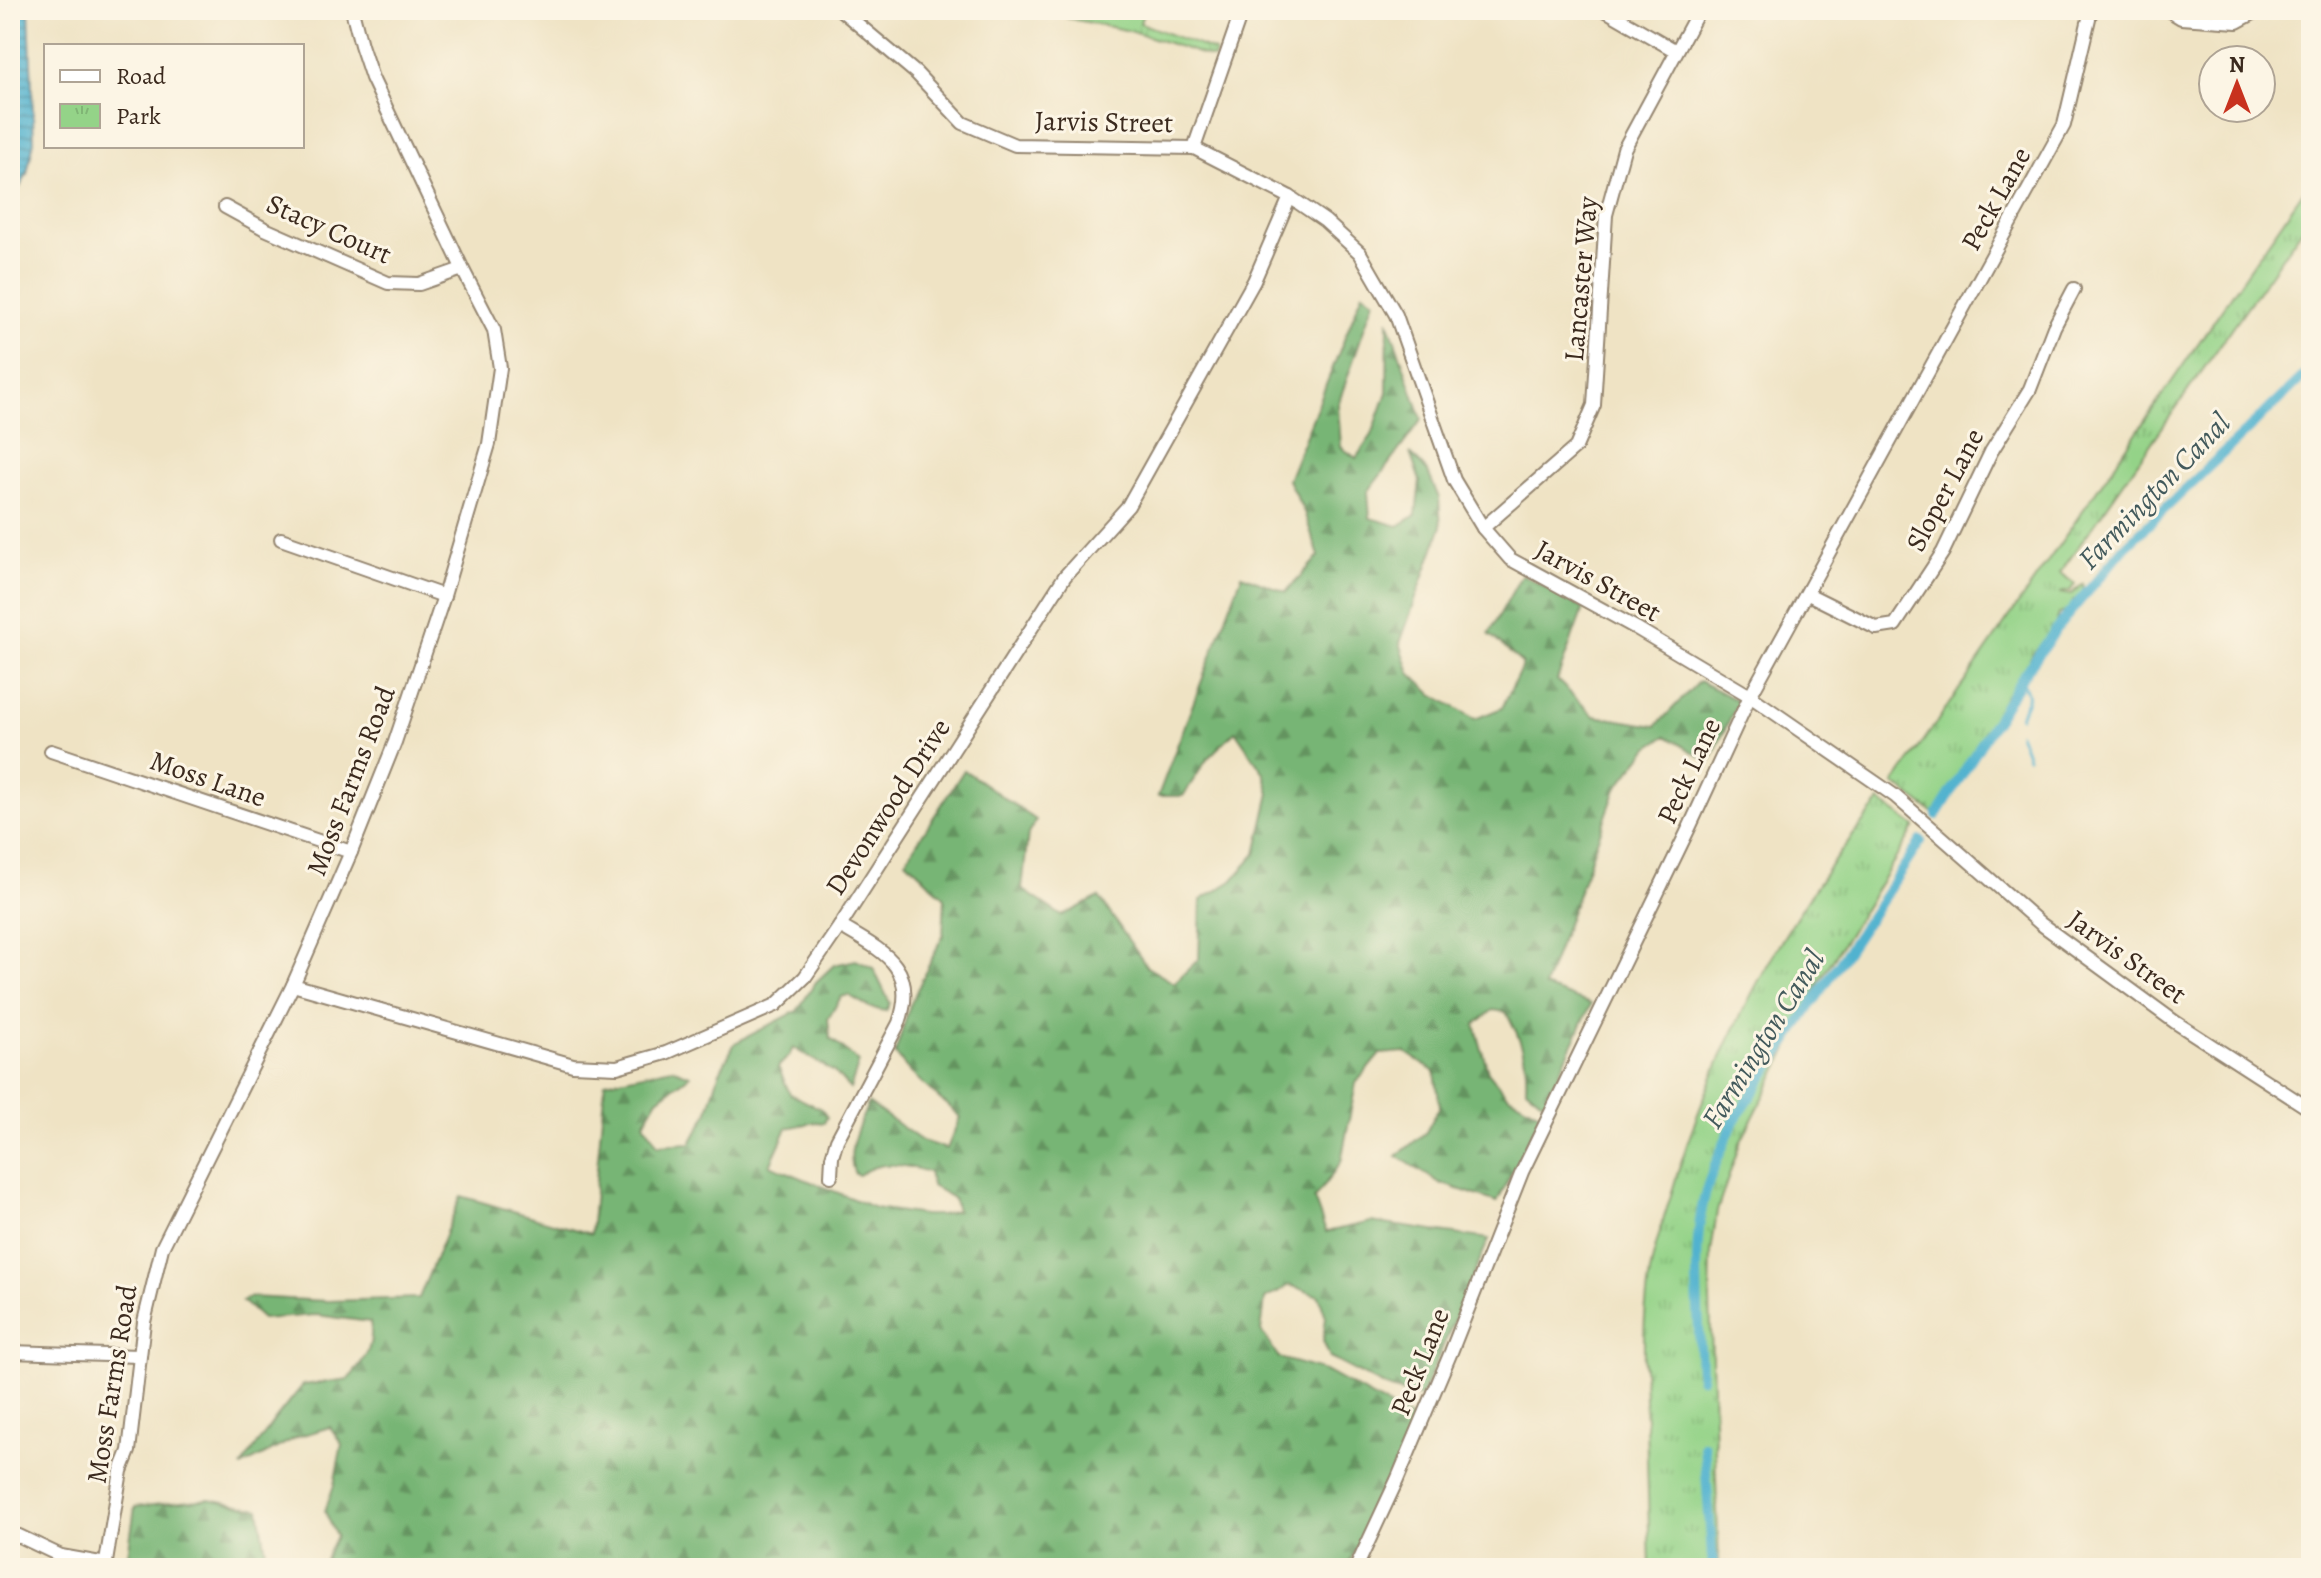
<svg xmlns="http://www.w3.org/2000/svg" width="2321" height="1578" font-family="Alegreya,serif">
<defs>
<pattern id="forest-firs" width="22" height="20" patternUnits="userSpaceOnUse" patternTransform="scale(2)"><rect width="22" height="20" fill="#77b574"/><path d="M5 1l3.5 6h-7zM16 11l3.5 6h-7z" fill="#63935f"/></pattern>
<pattern id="park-tufts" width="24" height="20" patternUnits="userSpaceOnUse" patternTransform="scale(2)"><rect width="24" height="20" fill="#94d388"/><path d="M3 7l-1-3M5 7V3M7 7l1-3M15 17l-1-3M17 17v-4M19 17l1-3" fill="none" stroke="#80b575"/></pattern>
<pattern id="water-rules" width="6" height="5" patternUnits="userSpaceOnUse" patternTransform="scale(2)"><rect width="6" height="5" fill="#51b2cf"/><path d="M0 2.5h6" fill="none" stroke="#4491a7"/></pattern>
</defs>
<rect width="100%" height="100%" fill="#fcf5e5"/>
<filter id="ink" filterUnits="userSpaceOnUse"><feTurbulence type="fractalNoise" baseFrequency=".0125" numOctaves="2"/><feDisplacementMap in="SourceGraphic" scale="16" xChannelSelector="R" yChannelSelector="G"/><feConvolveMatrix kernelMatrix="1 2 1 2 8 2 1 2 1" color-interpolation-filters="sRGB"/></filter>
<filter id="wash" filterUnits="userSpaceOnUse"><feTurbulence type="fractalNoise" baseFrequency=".006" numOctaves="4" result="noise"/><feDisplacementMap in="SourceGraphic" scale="32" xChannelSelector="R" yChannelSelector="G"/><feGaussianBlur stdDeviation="1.8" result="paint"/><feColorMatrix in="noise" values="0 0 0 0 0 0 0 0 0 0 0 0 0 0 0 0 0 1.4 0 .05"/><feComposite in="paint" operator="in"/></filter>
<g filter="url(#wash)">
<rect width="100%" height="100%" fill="#efe3c4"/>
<g fill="url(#forest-firs)" stroke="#597049" stroke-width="2">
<path d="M 1363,292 L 1374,300 L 1338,405 L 1341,447 L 1356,458 L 1372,435 L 1387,392 L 1388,320 L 1422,419 L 1368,492 L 1370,518 L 1398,526 L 1416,515 L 1420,481 L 1410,453 L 1428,472 L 1439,498 L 1441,528 L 1400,643 L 1410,673 L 1432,694 L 1475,719 L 1502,708 L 1523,664 L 1489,634 L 1522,574 L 1583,609 L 1557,680 L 1594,716 L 1656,726 L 1699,681 L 1738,701 L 1710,762 L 1666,736 L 1649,747 L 1616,789 L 1544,987 L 1591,1004 L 1545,1104 L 1526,1088 C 1528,1058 1521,1038 1506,1012 L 1493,1010 L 1475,1024 L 1488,1072 L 1507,1095 L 1541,1114 L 1497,1202 L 1440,1183 L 1397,1156 L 1426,1132 L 1440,1106 L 1435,1072 L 1405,1052 L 1380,1054 L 1356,1083 L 1341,1162 L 1314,1199 L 1326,1232 L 1371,1222 L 1489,1239 L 1421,1397 L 1390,1389 L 1330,1358 L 1323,1341 L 1326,1317 L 1319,1296 L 1290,1285 L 1265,1299 L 1261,1331 L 1279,1358 L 1325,1371 L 1415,1421 L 1347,1568 L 321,1568 L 336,1536 L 325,1511 L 334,1485 L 342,1444 L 330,1427 L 297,1437 L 241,1467 L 276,1418 L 303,1385 L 349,1379 C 364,1359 375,1348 370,1322 L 316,1315 L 262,1319 L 242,1301 L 250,1297 L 328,1301 L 419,1298 L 461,1196 L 591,1234 L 605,1082 L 672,1068 L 690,1075 L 658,1099 L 644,1123 L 658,1145 L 691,1143 L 707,1114 L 719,1074 L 735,1043 L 797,1011 L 816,982 L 834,965 L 856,960 L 873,968 L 890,1003 L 886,1011 L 871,1008 L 848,995 L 841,997 L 828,1019 L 830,1038 L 859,1062 L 850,1089 L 834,1072 L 793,1048 L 789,1056 L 778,1067 L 790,1094 L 821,1109 L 827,1117 L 824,1123 L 816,1122 L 787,1128 L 770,1165 L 875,1208 L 924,1215 L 940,1215 L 957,1211 L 953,1198 L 932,1186 L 929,1172 C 904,1165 881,1159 859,1175 L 855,1174 C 844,1150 860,1126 868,1103 L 922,1141 L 947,1149 L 960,1117 L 910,1072 L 895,1054 L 910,1005 L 943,935 L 945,898 L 906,860 L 964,770 L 1036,820 L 1028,834 L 1022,889 L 1062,916 L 1099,897 L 1147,967 L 1174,983 L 1199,959 L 1201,900 L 1232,881 L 1256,854 L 1270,793 L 1264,773 L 1235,731 L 1208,758 L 1183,796 L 1158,796 L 1242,575 L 1286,592 L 1319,556 L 1304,512 L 1288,480 Z"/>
<path d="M 209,1499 L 259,1509 L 268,1564 L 271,1568 L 126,1568 L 135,1507 Z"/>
</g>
<g fill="url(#park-tufts)" stroke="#687e53" stroke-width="2">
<path d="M 1070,10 L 1144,10 L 1140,23 L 1215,51 L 1213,58 L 1135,32 L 1067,18 Z"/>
<path d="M 2311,180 L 2311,216 L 2060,573 L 2075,584 L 2070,591 L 2059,593 L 2070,595 L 2083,584 L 2084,592 L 2073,601 L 2072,610 L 2059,614 L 2053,632 L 2033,653 L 2016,684 L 2005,696 L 1995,719 L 1968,763 L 1967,773 L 1955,785 L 1935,814 L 1894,784 Z"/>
<path d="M 1880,801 L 1915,827 L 1819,982 L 1781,1063 L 1740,1143 L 1717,1211 L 1711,1252 L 1710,1300 L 1719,1568 L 1650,1568 C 1649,1519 1647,1471 1646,1422 C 1644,1380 1642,1337 1647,1295 C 1650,1261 1661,1227 1671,1195 C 1714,1047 1783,920 1880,801 Z"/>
</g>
<path fill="url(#water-rules)" stroke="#466e76" stroke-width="2" d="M 10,10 L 29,10 L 34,141 L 27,174 L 10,205 Z"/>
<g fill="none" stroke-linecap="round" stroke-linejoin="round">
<g stroke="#51b2cf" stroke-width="3">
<path d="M 2020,681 C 2034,698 2025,700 2020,717"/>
<path d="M 2019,733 L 2028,757"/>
</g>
<g stroke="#51b2cf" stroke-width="10">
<path d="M 1937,815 L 2025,673 L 2061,623 L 2125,547 L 2311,369"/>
<path d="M 1701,1378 C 1700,1320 1690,1247 1706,1191 C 1713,1167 1724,1144 1734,1121 L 1921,841"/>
<path d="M 1704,1445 L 1713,1568"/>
</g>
</g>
</g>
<g filter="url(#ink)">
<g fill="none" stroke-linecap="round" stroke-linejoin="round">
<g stroke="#958671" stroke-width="16">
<g id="minor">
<path d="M 841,10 L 916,73 L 963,123 L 1015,145 L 1194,148 L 1290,197 L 1325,221 L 1360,253 L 1396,315 L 1454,480 L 1483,528 L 1510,559 L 1636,628 L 1750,696 L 1895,796 L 2041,924 L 2175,1022 L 2311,1110"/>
<path d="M 1605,10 L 1676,51"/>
<path d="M 2168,10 L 2181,18 L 2237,22 L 2259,10"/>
<path d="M 1194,148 L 1242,10"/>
<path d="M 225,207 L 265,229 L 388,283 L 419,284 L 462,269"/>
<path d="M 1483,528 L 1576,447 L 1594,405 L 1606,215 L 1624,149 L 1699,10"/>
<path d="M 281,539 L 444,596"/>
<path d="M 1808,594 L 1876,628 L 1895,625 L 1943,552 L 1991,452 L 2030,389 L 2054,327 L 2074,289"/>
<path d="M 51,751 L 351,852"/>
<path d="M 293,985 L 573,1065 L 617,1067 L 666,1053 L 776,1005 L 805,977 L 840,926 L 1065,576 L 1128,506 L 1254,281 L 1290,197"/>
<path d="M 831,1176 L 832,1157 L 837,1140 L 899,1023 C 919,966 882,951 840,926"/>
<path d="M 10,1352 L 139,1356"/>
<path d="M 10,1535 L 19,1536 L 61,1556 L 106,1564"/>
<path d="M 105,1568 L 121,1471 L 129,1451 L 144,1322 L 162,1248 L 293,985 L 351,852 L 395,742 L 443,599 L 489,444 L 500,368 L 494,330 L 464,272 L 372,78 L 361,45 L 352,10"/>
<path d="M 1356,1568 L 1397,1480 L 1451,1352 L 1522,1172 L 1690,826 L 1750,696 L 2064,125 L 2091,10"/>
</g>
</g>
<use href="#minor" stroke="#fff" stroke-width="12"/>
</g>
</g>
<g text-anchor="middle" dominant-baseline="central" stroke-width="6" stroke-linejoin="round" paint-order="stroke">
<g font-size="28" fill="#3b2a1e" stroke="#fcf5e5">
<text transform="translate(1104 122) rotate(1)">Jarvis Street</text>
<text transform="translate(1996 199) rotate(-61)">Peck Lane</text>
<text transform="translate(329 229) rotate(24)">Stacy Court</text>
<text transform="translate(1581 279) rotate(-85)">Lancaster Way</text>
<text transform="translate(1945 490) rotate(-62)">Sloper Lane</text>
<text transform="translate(1598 581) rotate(29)">Jarvis Street</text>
<text transform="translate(1689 771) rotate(-65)">Peck Lane</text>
<text transform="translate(208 779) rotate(19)">Moss Lane</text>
<text transform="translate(351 781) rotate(-69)">Moss Farms Road</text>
<text transform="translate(888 807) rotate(-57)">Devonwood Drive</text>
<text transform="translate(2127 957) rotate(36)">Jarvis Street</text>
<text transform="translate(1420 1362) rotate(-68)">Peck Lane</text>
<text transform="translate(112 1384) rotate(-81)">Moss Farms Road</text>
</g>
<g font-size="30" font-style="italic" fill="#435a5c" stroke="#fcf5e5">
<text transform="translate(2154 491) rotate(-46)">Farmington Canal</text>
<text transform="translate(1763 1039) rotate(-58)">Farmington Canal</text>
</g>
</g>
<rect width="2321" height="1578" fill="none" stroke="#fcf5e5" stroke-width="40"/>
<rect x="44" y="44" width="260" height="104" fill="#fcf5e5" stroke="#afa495" stroke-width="2"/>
<rect x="60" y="70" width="40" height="12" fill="#ffffff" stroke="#afa495" stroke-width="2"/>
<text x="116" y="84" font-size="24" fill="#3b2a1e">Road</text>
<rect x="60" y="104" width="40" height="24" fill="url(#park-tufts)" stroke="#afa495" stroke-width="2"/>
<text x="116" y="124" font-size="24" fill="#3b2a1e">Park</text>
<g transform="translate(2237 84)"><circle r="38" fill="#fcf5e5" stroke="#afa495" stroke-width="2"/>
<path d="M0-6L14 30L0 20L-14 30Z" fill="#c8321e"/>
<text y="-12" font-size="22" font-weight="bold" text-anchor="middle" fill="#3b2a1e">N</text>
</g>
</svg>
